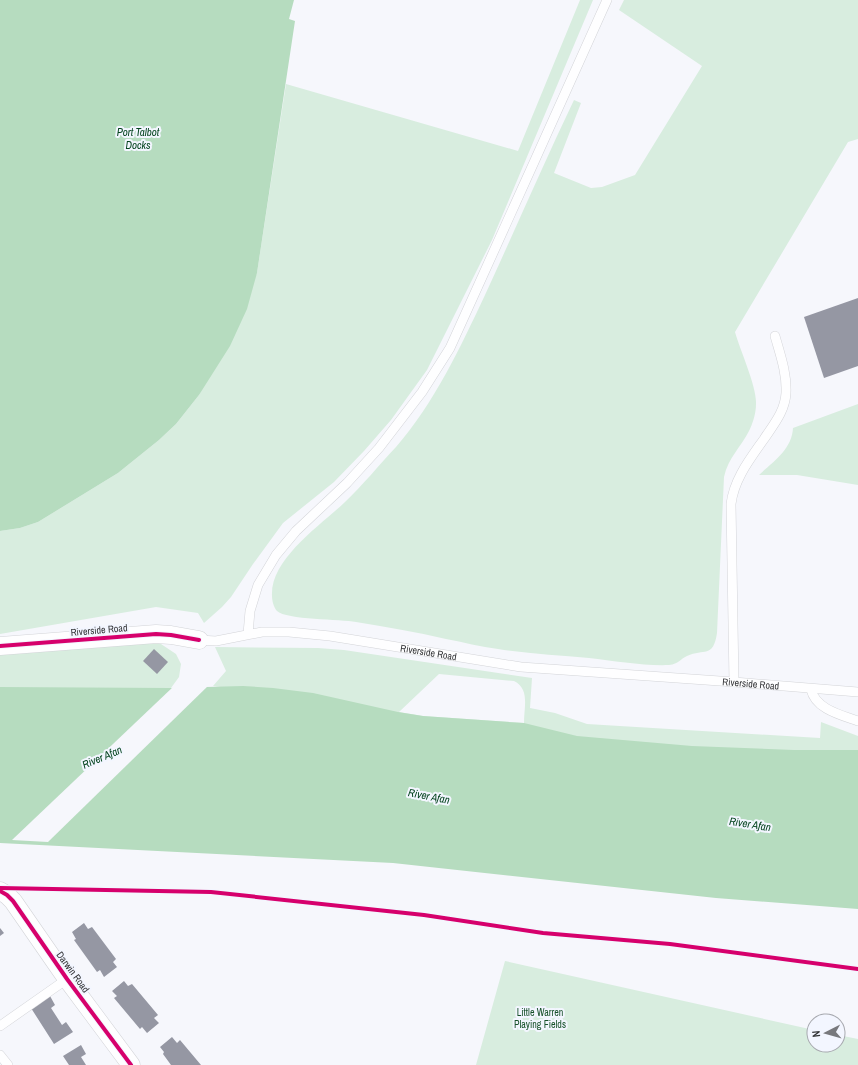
<svg xmlns="http://www.w3.org/2000/svg" width="858" height="1065" font-family="'Archivo Narrow',sans-serif">
<rect width="100%" height="100%" fill="#f6f7fc"/>
<g fill="#d8eddf" fill-rule="evenodd">
<path d="M 580,0 L 593,0 L 492,240 L 427,370 L 391,420 L 364,451 L 334,482 L 283,523 L 253,564 L 231,597 L 222,607 L 204,623 L 198,613 L 156,607 L 0,634 L 0,531 L 20,528 L 38,522 L 118,473 L 159,440 L 176,424 L 199,395 L 257,273 L 286,84 L 518,151 Z"/>
<path d="M 624,0 L 858,0 L 858,139 L 848,142 L 735,332 C 740,350 757,387 756,404 C 756,413 753,423 749,431 C 741,447 728,458 724,477 L 717,633 C 713,659 704,648 687,656 C 680,659 679,664 669,665 C 644,666 614,661 589,658 C 559,655 528,654 498,649 C 481,647 463,642 446,639 C 416,632 386,627 356,622 C 341,619 286,620 277,611 C 274,608 272,601 272,596 C 270,559 321,525 345,502 C 363,485 379,465 396,447 C 435,402 460,348 485,295 C 515,230 543,165 574,100 L 581,103 L 554,173 L 591,188 L 602,187 L 635,175 L 702,66 L 619,10 Z"/>
<path d="M 858,404 L 858,485 L 797,475 L 759,475 C 774,461 792,449 793,428 Z"/>
<path d="M 136,635 L 161,644 L 176,654 L 181,664 L 179,677 L 171,688 L 220,687 L 213,686 L 226,671 L 215,647 L 318,648 L 344,650 L 532,678 L 530,708 L 555,713 L 587,724 L 820,738 L 821,722 L 858,736 L 858,808 L 0,781 L 0,646 ZM 439,674 L 514,681 C 530,689 524,707 524,723 L 423,716 L 399,712 Z"/>
<path d="M 505,961 L 814,1030 L 814,1045 L 838,1045 L 838,1035 L 858,1039 L 858,1065 L 476,1065 Z"/>
</g>
<g fill="#b6dcbf">
<path d="M 0,0 L 294,0 L 289,19 L 295,21 L 257,273 L 247,309 L 230,346 L 199,395 L 176,424 L 159,440 L 118,473 L 38,522 L 20,528 L 0,531 Z"/>
<path d="M 243,686 L 273,688 L 313,693 L 398,712 L 423,716 L 524,723 L 577,736 L 692,746 L 794,750 L 858,750 L 858,909 L 716,898 L 393,863 L 0,843 L 0,687 L 170,688 Z"/>
</g>
<path fill="#f6f7fc" d="M 209,685 L 48,842 L 12,840 L 174,686 Z"/>
<g fill="#9597a3">
<path d="M 858,298 L 858,366 L 824,378 L 804,317 Z"/>
<path d="M 154,649 L 168,662 L 157,674 L 143,661 Z"/>
<path d="M 84,923 L 88,929 L 92,927 L 116,959 L 113,962 L 117,967 L 104,977 L 100,970 L 97,972 L 74,940 L 76,939 L 72,932 Z"/>
<path d="M 0,928 L 4,933 L 0,936 Z"/>
<path d="M 124,981 L 128,986 L 132,984 L 158,1015 L 154,1018 L 159,1023 L 147,1033 L 142,1027 L 140,1029 L 114,998 L 117,996 L 112,991 Z"/>
<path d="M 50,996 L 55,1005 L 51,1008 L 62,1025 L 66,1022 L 73,1032 L 54,1044 L 31,1008 Z"/>
<path d="M 172,1037 L 177,1043 L 180,1040 L 201,1065 L 171,1065 L 163,1054 L 164,1052 L 160,1047 Z"/>
<path d="M 81,1045 L 86,1054 L 81,1057 L 86,1065 L 69,1065 L 63,1056 Z"/>
</g>
<g fill="none" stroke-linecap="round" stroke-linejoin="round">
<g stroke="#d3d4d8" stroke-width="10">
<g id="lane">
<path d="M 248,634 L 250,611 L 258,585 L 276,555 L 296,531 L 347,483 L 379,448 L 422,392 L 450,348 L 535,160 L 607,0"/>
<path id="s1" d="M 199,640 L 216,641 L 262,632 L 289,632 L 330,636 L 521,667 L 734,682 L 858,692"/>
<path d="M 734,682 L 731,504 C 734,479 750,459 764,439 C 774,424 785,411 786,393 C 787,373 780,354 775,336"/>
<path d="M 811,689 C 815,709 841,715 858,721"/>
<path d="M 0,1026 L 67,979"/>
<path d="M 0,1055 L 8,1065"/>
</g>
</g>
<g stroke="#d3d4d8" stroke-width="19">
<g id="street">
<path d="M 0,646 L 156,634 L 171,635 L 199,640"/>
<path d="M 0,891 L 7,895 L 13,901 L 67,979 L 131,1065"/>
</g>
</g>
<use href="#lane" stroke="#fefeff" stroke-width="9"/>
<use href="#street" stroke="#fefeff" stroke-width="18"/>
<g stroke="#f3f6ff" stroke-width="6">
<g id="cycleway">
<path d="M 0,646 L 156,634 L 171,635 L 199,640"/>
<path d="M 0,888 L 211,892 L 424,915 L 543,933 L 670,944 L 858,969"/>
<path d="M 0,891 L 7,895 L 13,901 L 67,979 L 131,1065"/>
</g>
</g>
<use href="#cycleway" stroke="#d6006c" stroke-width="4"/>
</g>
<g text-anchor="middle" dominant-baseline="central" stroke-width="4" stroke-linejoin="round" paint-order="stroke">
<g font-size="10" fill="#343538" stroke="#f3f6ff">
<text transform="translate(99 630) rotate(-5)">Riverside Road</text>
<text stroke="none"><textPath href="#s1" startOffset="232">Riverside Road</textPath></text>
<text stroke="none"><textPath href="#s1" startOffset="556">Riverside Road</textPath></text>
<text transform="translate(73 972) rotate(54)">Darwin Road</text>
</g>
<g font-size="10" fill="#17512a" stroke="#f3f6ff">
<text x="540" y="1012">Little Warren<tspan x="540" dy="12">Playing Fields</tspan></text>
</g>
<g font-size="11" font-style="italic" fill="#04441e" stroke="#f3f6ff">
<text x="138" y="132">Port Talbot<tspan x="138" dy="13">Docks</tspan></text>
<text transform="translate(102 757) rotate(-23)">River Afan</text>
<text transform="translate(429 796) rotate(11)">River Afan</text>
<text transform="translate(750 824) rotate(9)">River Afan</text>
</g>
</g>
<g transform="translate(826 1033) rotate(264)"><circle r="19" fill="#f3f6ff" stroke="#a7a9af"/>
<path d="M0-3L7 15L0 10L-7 15Z" fill="#78797d"/>
<text y="-6" font-size="11" font-weight="bold" text-anchor="middle" fill="#343538">N</text>
</g>
</svg>
